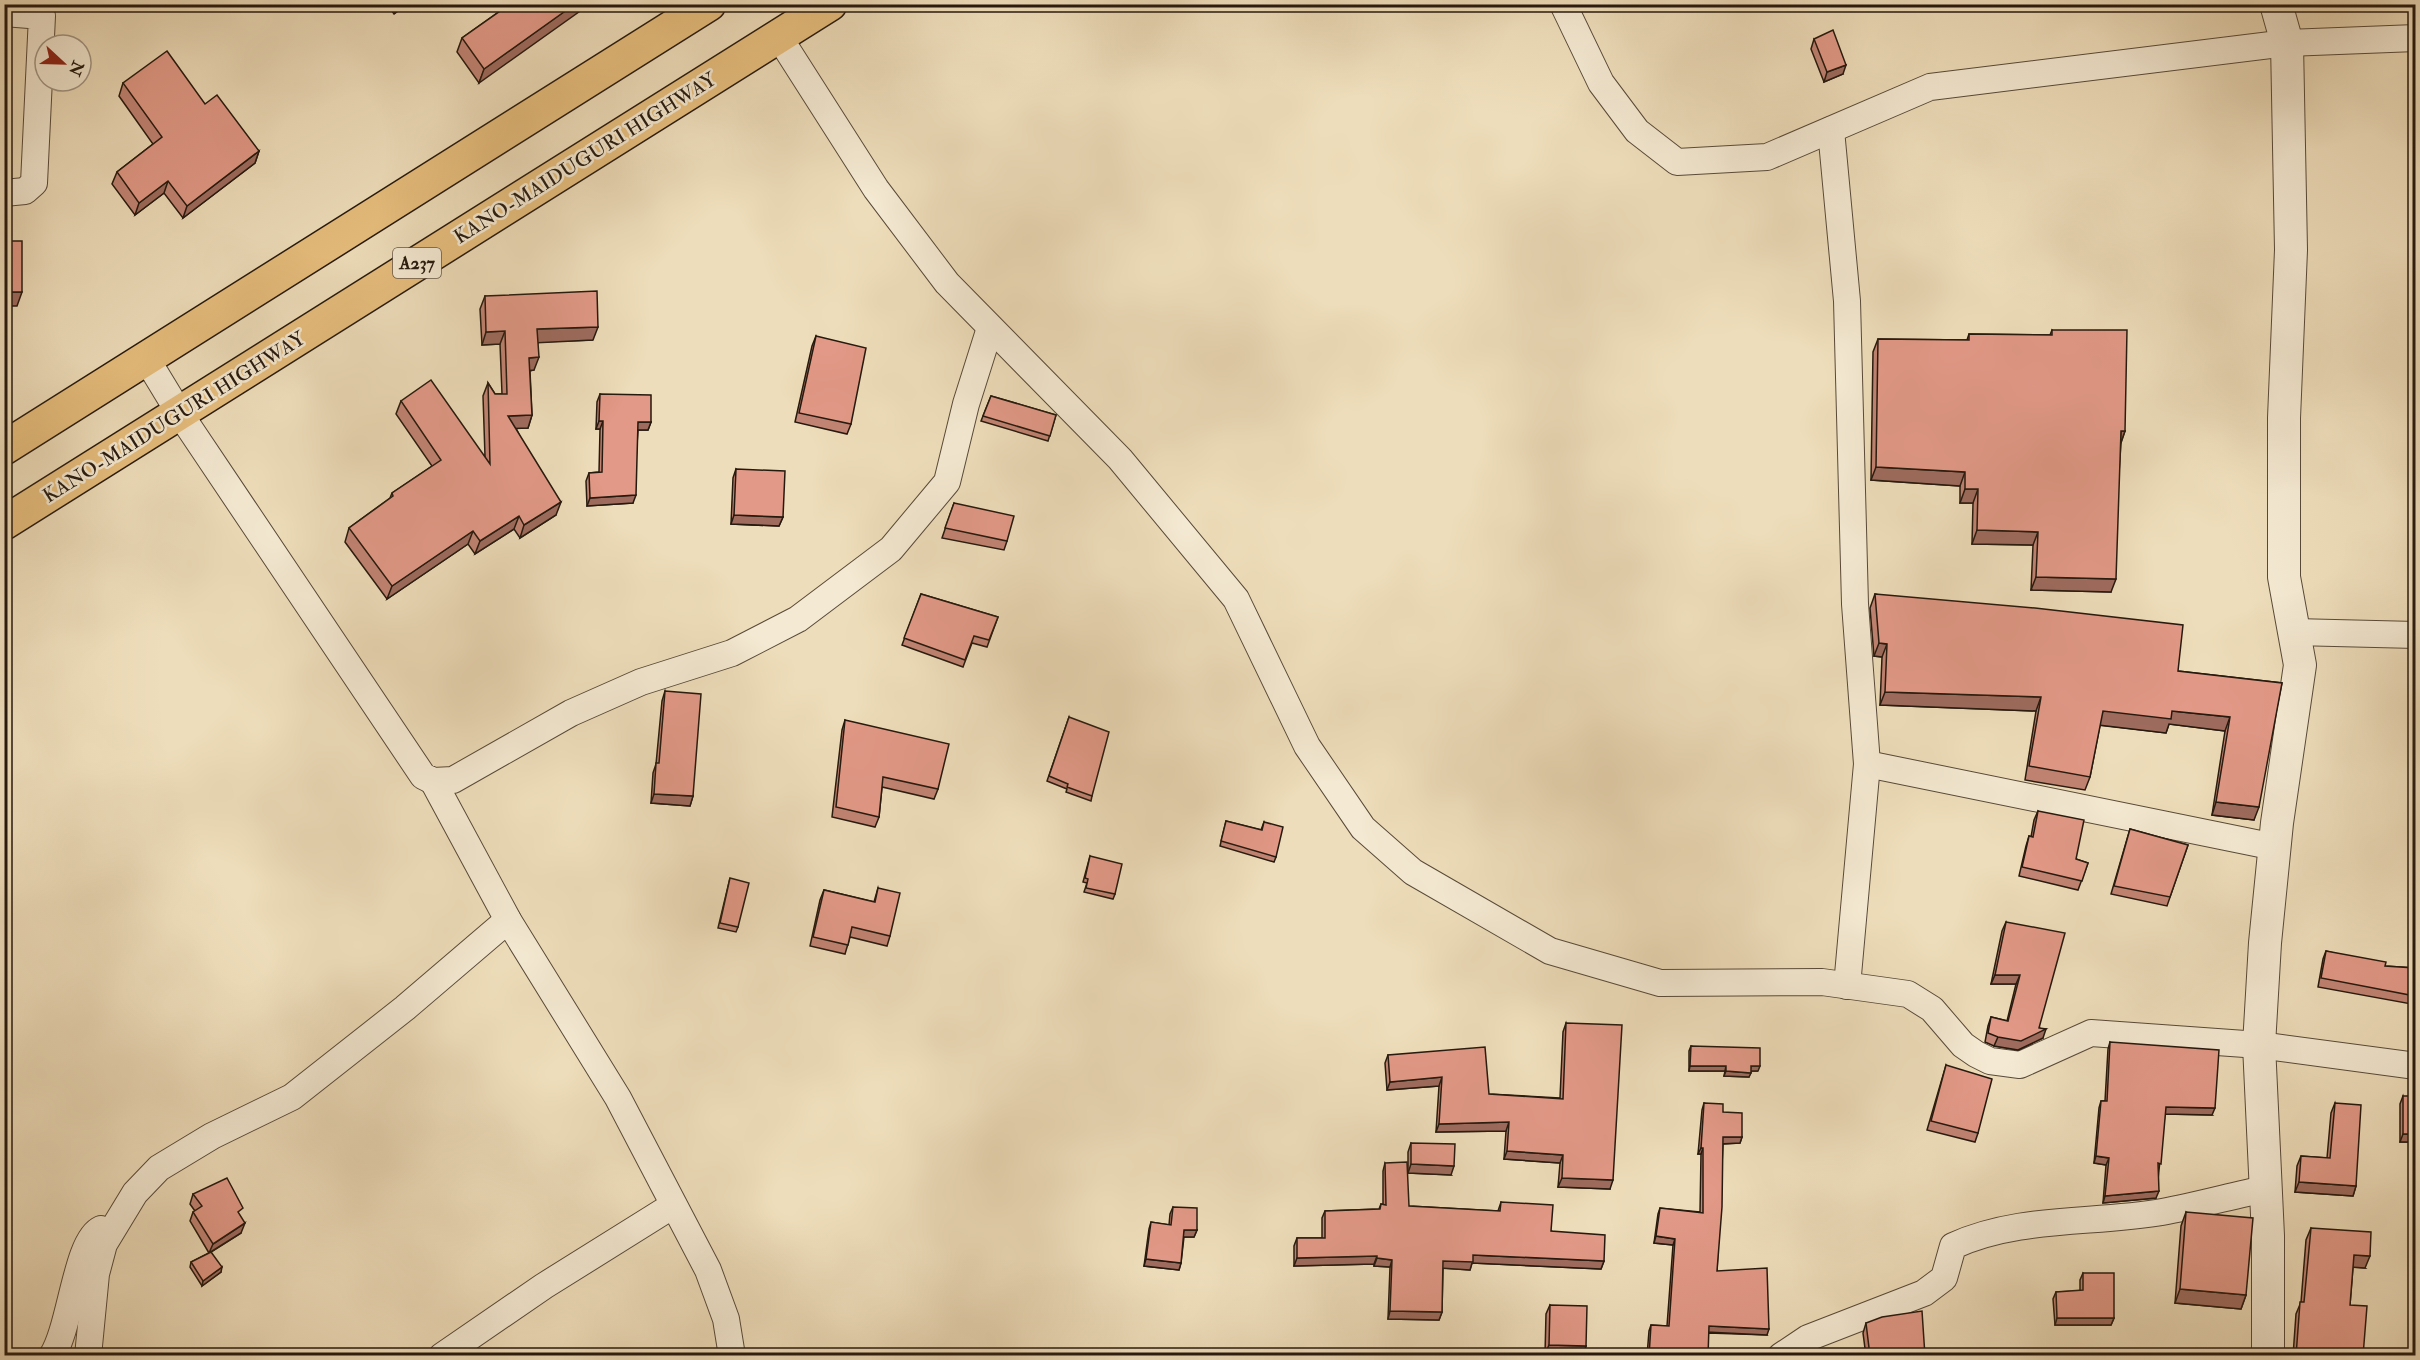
<svg xmlns="http://www.w3.org/2000/svg" width="2420" height="1360" font-family="'IM FELL Double Pica',serif">
<rect width="100%" height="100%" fill="#eeddba"/>
<filter id="stains"><feTurbulence type="fractalNoise" baseFrequency=".00333" numOctaves="4"/><feColorMatrix values="0 0 0 0 .2 0 0 0 0 .09 0 0 0 0 .02 0 0 0 .5 -.17"/></filter>
<radialGradient id="worn" r=".72"><stop offset=".6" stop-color="#630" stop-opacity="0"/><stop offset="1" stop-color="#630" stop-opacity=".3"/></radialGradient>
<g fill="none" stroke-linecap="round" stroke-linejoin="round">
<g stroke="#584a39" stroke-width="28">
<g id="minor">
<path d="M 1563,4 L 1601,83 L 1637,131 L 1677,162 L 1767,157 L 1930,87 L 2287,43 L 2416,38"/>
<path d="M 4,13 L 42,16 L 34,183 L 25,191 L 4,193"/>
<path d="M 779,37 L 876,189 L 947,283 L 1120,459 L 1236,599 L 1307,746 L 1363,828 L 1413,872 L 1550,951 L 1660,983 L 1822,982 L 1908,994 L 1932,1009 L 1963,1045 L 1976,1054 L 1990,1061 L 2020,1065 L 2091,1033 L 2259,1045 L 2416,1066"/>
<path d="M 1831,130 L 1847,301 L 1855,604 L 1867,764 L 1847,986"/>
<path d="M 146,358 L 180,414 L 423,776 L 433,781 L 453,780 L 571,713 L 641,682 L 732,653 L 798,619 L 891,549 L 947,482 L 966,404 L 990,328"/>
<path d="M 2294,632 L 2416,635"/>
<path d="M 1867,764 L 2275,847"/>
<path d="M 433,781 L 508,920 L 618,1098 L 708,1270 L 726,1319 L 732,1356"/>
<path d="M 52,1356 C 71,1327 76,1240 101,1229"/>
<path d="M 88,1356 L 96,1274 L 104,1244 L 135,1193 L 159,1168 L 212,1136 L 292,1097 L 405,1008 L 508,920"/>
<path d="M 442,1356 L 544,1286 L 672,1206"/>
<path d="M 1781,1356 L 1808,1338 L 1924,1293 L 1944,1278 L 1953,1246 C 2018,1216 2092,1224 2162,1212 C 2196,1206 2231,1196 2265,1189"/>
</g>
</g>
<g stroke="#584a39" stroke-width="34">
<path id="tertiary" d="M 2268,1356 L 2268,1236 L 2259,1045 L 2265,943 L 2277,823 L 2300,665 L 2284,577 L 2284,418 L 2291,250 L 2287,43 L 2276,4"/>
</g>
<g stroke="#26190e" stroke-width="36">
<g id="trunk">
<path d="M 4,448 L 709,4"/>
<path d="M 4,523 L 830,4"/>
</g>
</g>
<use href="#minor" stroke="#f4e9d2" stroke-width="26"/>
<use href="#tertiary" stroke="#f4e9d2" stroke-width="32"/>
<use href="#trunk" stroke="#e7be7d" stroke-width="33"/>
</g>
<g fill="#c28474" stroke="#26190e" stroke-width="1.5">
<path d="M 387,4 L 407,4 L 394,14 Z"/>
<path d="M 510,4 L 479,83 L 457,52 L 462,38 Z"/>
<path d="M 1814,39 L 1843,74 L 1824,82 L 1811,49 Z"/>
<path d="M 123,83 L 205,104 L 259,151 L 255,163 L 183,218 L 164,193 L 135,215 L 112,184 L 117,172 L 153,144 L 119,96 Z"/>
<path d="M 485,296 L 593,340 L 538,342 L 534,370 L 530,371 L 532,415 L 528,428 L 516,428 L 556,515 L 520,538 L 514,529 L 475,554 L 468,544 L 387,599 L 345,542 L 349,528 L 390,498 L 392,493 L 432,466 L 396,414 L 401,401 L 485,456 L 483,396 L 488,383 L 495,394 L 502,394 L 500,344 L 482,345 L 480,309 Z"/>
<path d="M 2052,330 L 2125,431 L 2121,443 L 2111,592 L 2031,590 L 2033,545 L 1972,544 L 1973,503 L 1960,503 L 1960,486 L 1871,480 L 1873,352 L 1878,339 L 1967,340 L 1969,334 L 2050,335 Z"/>
<path d="M 816,336 L 851,424 L 847,434 L 795,422 L 812,346 Z"/>
<path d="M 600,394 L 651,422 L 648,430 L 638,430 L 633,503 L 587,506 L 586,481 L 589,473 L 599,472 L 600,429 L 596,429 L 597,402 Z"/>
<path d="M 991,396 L 1056,415 L 1048,441 L 981,421 Z"/>
<path d="M 736,469 L 783,517 L 779,526 L 731,524 L 733,478 Z"/>
<path d="M 954,503 L 1007,541 L 1004,550 L 942,538 Z"/>
<path d="M 921,594 L 998,617 L 987,647 L 972,643 L 963,667 L 902,645 Z"/>
<path d="M 1875,594 L 2178,671 L 2282,683 L 2254,820 L 2212,815 L 2225,731 L 2169,724 L 2166,733 L 2100,725 L 2090,777 L 2085,790 L 2025,780 L 2036,711 L 1880,705 L 1882,657 L 1874,656 L 1870,608 Z"/>
<path d="M 665,691 L 693,796 L 690,806 L 651,803 L 653,773 L 656,764 L 662,701 Z"/>
<path d="M 1069,717 L 1092,796 L 1091,801 L 1066,792 L 1067,789 L 1047,781 Z"/>
<path d="M 845,720 L 938,789 L 934,799 L 882,787 L 879,817 L 875,827 L 832,817 L 842,730 Z"/>
<path d="M 2038,811 L 2076,859 L 2088,863 L 2078,890 L 2019,876 L 2026,846 L 2029,836 L 2031,837 L 2034,820 Z"/>
<path d="M 1226,821 L 1261,830 L 1264,822 L 1276,857 L 1274,862 L 1220,846 Z"/>
<path d="M 2130,829 L 2188,845 L 2167,906 L 2111,894 Z"/>
<path d="M 1090,856 L 1115,894 L 1113,899 L 1084,892 L 1087,883 L 1083,882 Z"/>
<path d="M 730,878 L 738,927 L 736,932 L 718,928 Z"/>
<path d="M 878,888 L 890,936 L 887,946 L 850,937 L 845,954 L 810,946 L 820,900 L 824,890 L 874,902 Z"/>
<path d="M 2006,922 L 2043,1038 L 2018,1050 L 1994,1046 L 1985,1042 L 1988,1026 L 1991,1017 L 2007,1021 L 2016,984 L 1991,984 L 2002,931 Z"/>
<path d="M 2326,951 L 2385,966 L 2415,968 L 2415,1052 L 2410,1050 L 2412,1004 L 2318,987 L 2323,959 Z"/>
<path d="M 1566,1023 L 1610,1189 L 1558,1187 L 1560,1163 L 1504,1159 L 1506,1131 L 1436,1132 L 1439,1086 L 1387,1090 L 1385,1063 L 1388,1055 L 1489,1094 L 1560,1098 L 1563,1032 Z"/>
<path d="M 2110,1042 L 2212,1115 L 2165,1114 L 2156,1198 L 2103,1203 L 2106,1165 L 2094,1163 L 2099,1108 L 2101,1101 L 2105,1101 L 2108,1049 Z"/>
<path d="M 1691,1046 L 1758,1071 L 1751,1071 L 1749,1077 L 1724,1076 L 1725,1071 L 1689,1071 L 1689,1051 Z"/>
<path d="M 1946,1065 L 1978,1133 L 1975,1142 L 1927,1130 Z"/>
<path d="M 2403,1096 L 2415,1142 L 2400,1142 L 2400,1104 Z"/>
<path d="M 1704,1103 L 1723,1112 L 1742,1137 L 1740,1143 L 1723,1144 L 1717,1271 L 1767,1335 L 1708,1333 L 1708,1356 L 1647,1356 L 1649,1331 L 1651,1325 L 1667,1326 L 1673,1245 L 1654,1243 L 1658,1214 L 1660,1208 L 1700,1212 L 1701,1154 L 1698,1154 L 1702,1110 Z"/>
<path d="M 2335,1103 L 2356,1186 L 2353,1196 L 2295,1192 L 2297,1166 L 2301,1156 L 2327,1158 L 2331,1113 Z"/>
<path d="M 1411,1143 L 1451,1175 L 1408,1173 L 1408,1152 Z"/>
<path d="M 1385,1163 L 1409,1206 L 1498,1211 L 1501,1202 L 1604,1261 L 1601,1269 L 1472,1263 L 1470,1270 L 1443,1268 L 1442,1312 L 1439,1320 L 1388,1319 L 1390,1267 L 1374,1266 L 1374,1264 L 1294,1266 L 1294,1246 L 1297,1238 L 1322,1238 L 1322,1218 L 1325,1211 L 1379,1209 L 1381,1204 L 1383,1205 L 1383,1171 Z"/>
<path d="M 193,1194 L 240,1216 L 241,1233 L 211,1252 L 221,1272 L 202,1286 L 190,1267 L 191,1262 L 209,1253 L 190,1221 L 193,1212 L 195,1211 L 190,1204 Z"/>
<path d="M 1173,1207 L 1197,1230 L 1194,1237 L 1184,1237 L 1181,1263 L 1179,1270 L 1144,1266 L 1149,1229 L 1151,1222 L 1169,1225 L 1170,1214 Z"/>
<path d="M 2186,1212 L 2246,1295 L 2241,1309 L 2175,1303 L 2181,1226 Z"/>
<path d="M 2311,1228 L 2365,1268 L 2353,1267 L 2350,1305 L 2363,1356 L 2293,1356 L 2296,1314 L 2301,1302 L 2306,1240 Z"/>
<path d="M 2083,1273 L 2114,1318 L 2111,1325 L 2055,1325 L 2053,1299 L 2056,1292 L 2080,1291 L 2080,1280 Z"/>
<path d="M 1550,1305 L 1586,1346 L 1583,1356 L 1545,1354 L 1546,1314 Z"/>
<path d="M 1866,1323 L 1925,1356 L 1866,1356 L 1863,1333 Z"/>
</g>
<g fill="#9e6b5e" stroke="#26190e" stroke-width="1.5">
<path d="M 399,4 L 407,4 L 394,14 Z"/>
<path d="M 575,4 L 590,4 L 479,83 L 484,69 Z"/>
<path d="M 1846,65 L 1843,74 L 1824,82 L 1827,72 Z"/>
<path d="M 259,151 L 255,163 L 183,218 L 187,206 Z"/>
<path d="M 168,181 L 164,193 L 135,215 L 139,203 Z"/>
<path d="M 4,292 L 22,292 L 17,306 L 4,306 Z"/>
<path d="M 598,327 L 593,340 L 533,343 L 537,329 Z"/>
<path d="M 505,331 L 500,344 L 482,345 L 486,332 Z"/>
<path d="M 539,357 L 534,370 L 525,371 L 529,358 Z"/>
<path d="M 532,415 L 528,428 L 503,429 L 508,416 Z"/>
<path d="M 599,421 L 603,421 L 600,429 L 596,429 Z"/>
<path d="M 638,422 L 651,422 L 648,430 L 635,430 Z"/>
<path d="M 2121,431 L 2125,431 L 2120,445 Z"/>
<path d="M 1876,467 L 1965,472 L 1960,486 L 1871,480 Z"/>
<path d="M 1965,489 L 1978,489 L 1973,503 L 1960,503 Z"/>
<path d="M 636,495 L 633,503 L 587,506 L 590,498 Z"/>
<path d="M 561,502 L 556,515 L 520,538 L 524,525 Z"/>
<path d="M 734,515 L 783,517 L 779,526 L 731,524 Z"/>
<path d="M 519,516 L 514,529 L 475,554 L 480,541 Z"/>
<path d="M 1977,530 L 2038,532 L 2033,545 L 1972,544 Z"/>
<path d="M 473,531 L 468,544 L 387,599 L 392,586 Z"/>
<path d="M 2036,577 L 2116,579 L 2111,592 L 2031,590 Z"/>
<path d="M 1879,643 L 1887,644 L 1882,657 L 1874,656 Z"/>
<path d="M 1885,692 L 2041,697 L 2036,711 L 1880,705 Z"/>
<path d="M 2103,711 L 2172,711 L 2230,717 L 2225,731 L 2169,724 L 2166,733 L 2098,725 Z"/>
<path d="M 654,794 L 693,796 L 690,806 L 651,803 Z"/>
<path d="M 2216,802 L 2259,807 L 2254,820 L 2212,815 Z"/>
<path d="M 1995,975 L 2020,975 L 2016,984 L 1991,984 Z"/>
<path d="M 2046,1029 L 2043,1038 L 2018,1050 L 1994,1046 L 1998,1037 Z"/>
<path d="M 1690,1066 L 1726,1066 L 1725,1071 L 1689,1071 Z"/>
<path d="M 1751,1066 L 1760,1066 L 1758,1071 L 1750,1071 Z"/>
<path d="M 1726,1071 L 1751,1073 L 1749,1077 L 1724,1076 Z"/>
<path d="M 1442,1077 L 1439,1086 L 1387,1090 L 1390,1082 Z"/>
<path d="M 2166,1107 L 2215,1108 L 2212,1115 L 2163,1114 Z"/>
<path d="M 1509,1122 L 1506,1131 L 1436,1132 L 1439,1124 Z"/>
<path d="M 2403,1134 L 2415,1134 L 2415,1142 L 2400,1142 Z"/>
<path d="M 1723,1137 L 1742,1137 L 1740,1143 L 1720,1144 Z"/>
<path d="M 1701,1148 L 1703,1148 L 1701,1154 L 1698,1154 Z"/>
<path d="M 1507,1151 L 1563,1155 L 1560,1163 L 1504,1159 Z"/>
<path d="M 2096,1156 L 2109,1158 L 2106,1165 L 2094,1163 Z"/>
<path d="M 1411,1164 L 1454,1166 L 1451,1175 L 1408,1173 Z"/>
<path d="M 1562,1178 L 1613,1180 L 1610,1189 L 1558,1187 Z"/>
<path d="M 2299,1182 L 2356,1186 L 2353,1196 L 2295,1192 Z"/>
<path d="M 2159,1191 L 2156,1198 L 2103,1203 L 2105,1196 Z"/>
<path d="M 245,1223 L 241,1233 L 209,1253 L 213,1244 Z"/>
<path d="M 1184,1230 L 1197,1230 L 1194,1237 L 1182,1237 Z"/>
<path d="M 1656,1236 L 1675,1239 L 1673,1245 L 1654,1243 Z"/>
<path d="M 1473,1255 L 1604,1261 L 1601,1269 L 1472,1263 L 1470,1270 L 1440,1268 L 1443,1261 Z"/>
<path d="M 2354,1255 L 2370,1256 L 2365,1268 L 2350,1267 Z"/>
<path d="M 1377,1256 L 1374,1264 L 1294,1266 L 1297,1258 Z"/>
<path d="M 1377,1258 L 1392,1260 L 1390,1267 L 1374,1266 Z"/>
<path d="M 1146,1259 L 1181,1263 L 1179,1270 L 1144,1266 Z"/>
<path d="M 222,1267 L 221,1272 L 202,1286 L 203,1281 Z"/>
<path d="M 2180,1289 L 2246,1295 L 2241,1309 L 2175,1303 Z"/>
<path d="M 1390,1311 L 1442,1312 L 1439,1320 L 1388,1319 Z"/>
<path d="M 2057,1318 L 2114,1318 L 2111,1325 L 2055,1325 Z"/>
<path d="M 1709,1326 L 1769,1329 L 1767,1335 L 1706,1332 Z"/>
<path d="M 1549,1345 L 1586,1346 L 1583,1356 L 1545,1354 Z"/>
</g>
<g fill="#e29987" stroke="#26190e" stroke-width="1.5">
<path d="M 510,4 L 575,4 L 484,69 L 462,38 Z"/>
<path d="M 1833,30 L 1846,65 L 1827,72 L 1814,39 Z"/>
<path d="M 167,51 L 205,104 L 217,95 L 259,151 L 187,206 L 168,181 L 139,203 L 117,172 L 162,137 L 123,83 Z"/>
<rect x="4" y="241" width="18" height="51"/>
<path d="M 597,291 L 598,327 L 537,329 L 539,357 L 529,358 L 532,415 L 508,416 L 561,502 L 524,525 L 519,516 L 480,541 L 473,531 L 392,586 L 349,528 L 393,496 L 392,493 L 441,460 L 401,401 L 431,380 L 490,464 L 488,383 L 495,394 L 507,394 L 505,331 L 486,332 L 485,296 Z"/>
<path d="M 2052,330 L 2127,330 L 2125,431 L 2121,431 L 2116,579 L 2036,577 L 2038,532 L 1977,530 L 1978,489 L 1965,489 L 1965,472 L 1876,467 L 1878,339 L 1969,340 L 1969,334 L 2052,335 Z"/>
<path d="M 816,336 L 866,348 L 851,424 L 799,413 Z"/>
<path d="M 600,394 L 651,395 L 651,422 L 638,422 L 636,495 L 590,498 L 589,473 L 602,472 L 603,421 L 599,421 Z"/>
<path d="M 991,396 L 1056,415 L 1050,436 L 983,416 Z"/>
<path d="M 736,469 L 785,471 L 783,517 L 734,515 Z"/>
<path d="M 954,503 L 1014,516 L 1007,541 L 945,528 Z"/>
<path d="M 921,594 L 998,617 L 989,640 L 974,636 L 965,660 L 904,638 Z"/>
<path d="M 1875,594 L 2035,608 L 2183,625 L 2178,671 L 2282,683 L 2259,807 L 2216,802 L 2230,717 L 2172,711 L 2171,719 L 2103,711 L 2090,777 L 2029,766 L 2041,697 L 1885,692 L 1887,644 L 1879,643 Z"/>
<path d="M 665,691 L 701,694 L 693,796 L 654,794 L 656,763 L 659,763 Z"/>
<path d="M 1069,717 L 1109,732 L 1092,796 L 1067,787 L 1068,784 L 1049,776 Z"/>
<path d="M 845,720 L 949,744 L 938,789 L 883,777 L 879,817 L 836,807 Z"/>
<path d="M 2038,811 L 2084,820 L 2076,859 L 2088,863 L 2082,881 L 2022,867 L 2029,836 L 2033,837 Z"/>
<path d="M 1226,821 L 1262,830 L 1264,822 L 1283,827 L 1276,857 L 1221,841 Z"/>
<path d="M 2130,829 L 2188,845 L 2170,897 L 2114,886 Z"/>
<path d="M 1090,856 L 1122,864 L 1115,894 L 1086,888 L 1088,879 L 1085,878 Z"/>
<path d="M 730,878 L 749,883 L 738,927 L 720,923 Z"/>
<path d="M 878,888 L 900,893 L 890,936 L 852,927 L 848,945 L 813,937 L 824,890 L 875,902 Z"/>
<path d="M 2006,922 L 2065,933 L 2039,1028 L 2046,1029 L 2021,1041 L 1998,1037 L 1988,1033 L 1991,1017 L 2008,1021 L 2020,975 L 1995,975 Z"/>
<path d="M 2326,951 L 2386,962 L 2385,966 L 2415,968 L 2415,996 L 2321,978 Z"/>
<path d="M 2415,997 L 2415,1042 L 2413,1041 Z"/>
<path d="M 1566,1023 L 1622,1025 L 1613,1180 L 1562,1178 L 1563,1155 L 1507,1151 L 1509,1122 L 1439,1124 L 1442,1077 L 1390,1082 L 1388,1055 L 1485,1047 L 1489,1094 L 1563,1099 Z"/>
<path d="M 2110,1042 L 2219,1050 L 2215,1108 L 2166,1107 L 2161,1164 L 2158,1163 L 2159,1191 L 2105,1196 L 2109,1158 L 2096,1156 L 2101,1101 L 2107,1101 Z"/>
<path d="M 1691,1046 L 1760,1048 L 1760,1066 L 1751,1066 L 1751,1073 L 1726,1071 L 1726,1066 L 1690,1066 Z"/>
<path d="M 1946,1065 L 1992,1079 L 1978,1133 L 1931,1121 Z"/>
<rect x="2403" y="1096" width="12" height="38"/>
<path d="M 1704,1103 L 1723,1104 L 1723,1112 L 1742,1113 L 1742,1137 L 1723,1137 L 1722,1207 L 1717,1271 L 1767,1268 L 1769,1329 L 1709,1326 L 1708,1356 L 1649,1356 L 1651,1325 L 1669,1326 L 1675,1239 L 1656,1236 L 1660,1208 L 1703,1213 L 1703,1148 L 1701,1148 Z"/>
<path d="M 2335,1103 L 2361,1105 L 2356,1186 L 2299,1182 L 2301,1156 L 2330,1158 Z"/>
<path d="M 1411,1143 L 1455,1144 L 1454,1166 L 1411,1164 Z"/>
<path d="M 1407,1162 L 1409,1206 L 1500,1211 L 1501,1202 L 1553,1205 L 1551,1231 L 1605,1235 L 1604,1261 L 1473,1255 L 1473,1262 L 1443,1261 L 1442,1312 L 1390,1311 L 1392,1260 L 1377,1258 L 1377,1256 L 1297,1258 L 1297,1238 L 1325,1238 L 1325,1211 L 1380,1209 L 1381,1204 L 1386,1205 L 1385,1163 Z"/>
<path d="M 227,1178 L 243,1208 L 238,1212 L 245,1223 L 213,1244 L 193,1212 L 202,1206 L 193,1194 Z"/>
<path d="M 1173,1207 L 1197,1208 L 1197,1230 L 1184,1230 L 1181,1263 L 1146,1259 L 1151,1222 L 1171,1225 Z"/>
<path d="M 2186,1212 L 2253,1218 L 2246,1295 L 2180,1289 Z"/>
<path d="M 2311,1228 L 2371,1232 L 2370,1256 L 2354,1255 L 2350,1305 L 2367,1306 L 2363,1356 L 2296,1356 L 2300,1302 L 2304,1302 Z"/>
<path d="M 211,1252 L 222,1267 L 203,1281 L 191,1262 Z"/>
<path d="M 2083,1273 L 2114,1273 L 2114,1318 L 2057,1318 L 2056,1292 L 2083,1290 Z"/>
<path d="M 1550,1305 L 1587,1306 L 1586,1346 L 1549,1345 Z"/>
<path d="M 1922,1311 L 1925,1356 L 1870,1356 L 1866,1323 L 1882,1317 Z"/>
<path d="M 1497,1350 L 1549,1356 L 1496,1356 Z"/>
</g>
<g text-anchor="middle" dominant-baseline="central" stroke-width="5" stroke-linejoin="round" paint-order="stroke">
<rect fill="#f4e9d2" stroke="#645749" stroke-width="1.5" x="393" y="248" width="48" height="30" rx="4.5"/>
<g font-size="18" font-weight="bold" fill="#26190e">
<text x="417" y="263">A237</text>
</g>
<g font-size="20" fill="#26190e" stroke="#f4e9d2">
<text transform="translate(585 158) rotate(-32)">KANO-MAIDUGURI HIGHWAY</text>
<text transform="translate(174 417) rotate(-32)">KANO-MAIDUGURI HIGHWAY</text>
</g>
</g>
<rect width="2420" height="1360" fill="none" stroke="#eeddba" stroke-width="24"/>
<rect x="6" y="6" width="2408" height="1348" fill="none" stroke="#26190e" stroke-width="3"/>
<rect x="12" y="12" width="2396" height="1336" fill="none" stroke="#26190e" stroke-width="1.5"/>
<g transform="translate(63 63) rotate(112)"><circle r="28" fill="#f4e9d2" stroke="#a29684" stroke-width="1.5"/>
<path d="M0-4.5L10 22L0 15L-10 22Z" fill="#8f2418"/>
<text y="-9" font-size="16" font-weight="bold" text-anchor="middle" fill="#26190e">N</text>
</g>
<rect width="100%" height="100%" filter="url(#stains)"/>
<rect width="100%" height="100%" fill="url(#worn)"/>
</svg>
